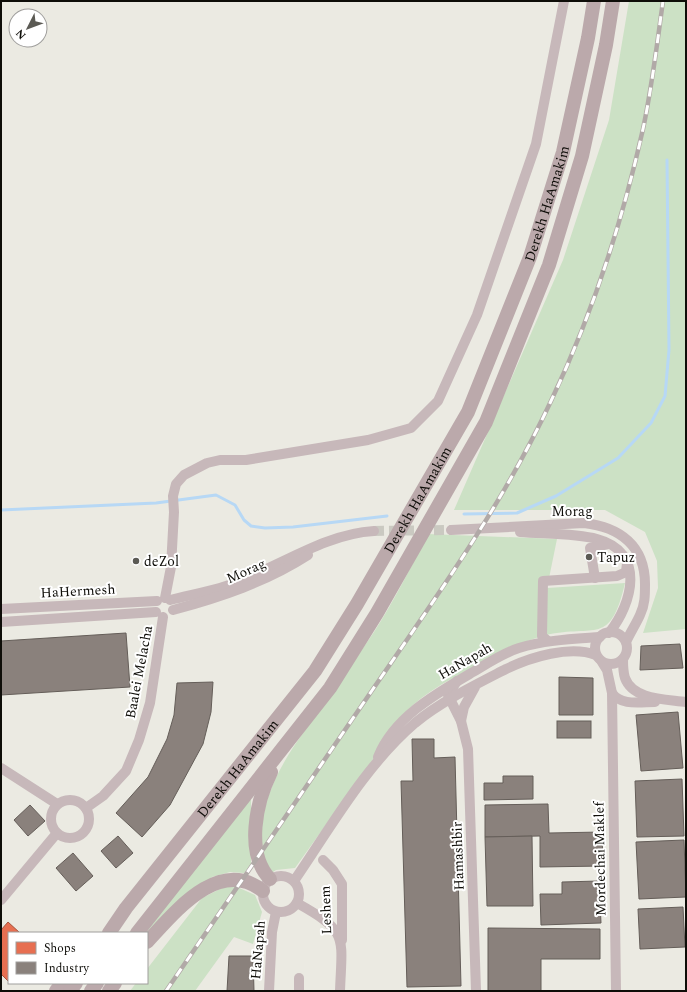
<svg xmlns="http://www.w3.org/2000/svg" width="687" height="992" font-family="Spectral,serif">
<rect width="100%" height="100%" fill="#ebeae2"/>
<g fill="#cce1c5">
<path d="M 629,1 L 686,1 L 686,629 L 643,633 L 658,588 L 657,561 L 645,532 L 605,510 L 454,510 L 563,260 L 609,120 Z"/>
<path d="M 428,534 L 557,539 L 547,588 L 625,583 C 610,647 596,624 546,635 C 526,640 509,649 491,659 C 464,672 436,685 413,705 C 396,719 386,739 374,758 C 348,795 321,831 295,868 L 276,870 L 269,875 C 244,806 289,752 327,700 C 343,678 358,655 374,632 C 394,601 411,567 428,534 Z"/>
<path d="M 251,797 L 251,864 L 244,873 L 230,872 L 212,877 L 147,937 L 143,933 Z"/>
<path d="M 226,886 L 235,886 L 255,895 L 262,912 L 253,944 L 234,937 L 195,991 L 130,991 L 136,983 L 147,983 L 147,969 L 202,898 Z"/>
</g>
<path fill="#e76f51" stroke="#a6523b" d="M 8,922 L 20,933 L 9,933 L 9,982 L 1,974 L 1,930 Z"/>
<g fill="#8a817c" stroke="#655e59">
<path d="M 126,633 L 130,687 L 1,695 L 1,641 Z"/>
<path d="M 680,644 L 683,668 L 640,670 L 641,646 Z"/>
<path d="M 559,677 L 593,678 L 593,715 L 559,715 Z"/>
<path d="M 213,682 L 211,712 L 203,744 L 170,805 L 142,837 L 116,813 L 148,777 L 167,739 L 174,715 L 177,683 Z"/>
<path d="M 678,712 L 683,768 L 641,771 L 636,715 Z"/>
<rect x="557" y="721" width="34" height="17"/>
<path d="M 412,739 L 434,739 L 434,758 L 455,757 L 461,986 L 407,987 L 401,781 L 413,781 Z"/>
<path d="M 503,776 L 533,776 L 533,799 L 484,800 L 484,783 L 503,783 Z"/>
<path d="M 682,779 L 684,836 L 637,837 L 635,781 Z"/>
<path d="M 548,804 L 549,833 L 602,832 L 603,866 L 540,867 L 540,836 L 485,837 L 485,805 Z"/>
<path d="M 30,805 L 45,821 L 28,836 L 14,820 Z"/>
<path d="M 118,836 L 133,853 L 116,868 L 101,851 Z"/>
<path d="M 532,836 L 533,906 L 487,906 L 485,837 Z"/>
<path d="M 684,840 L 686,897 L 639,899 L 636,842 Z"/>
<path d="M 73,853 L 93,876 L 76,891 L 56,868 Z"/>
<path d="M 599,881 L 601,923 L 541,925 L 540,894 L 562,894 L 562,882 Z"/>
<path d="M 683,907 L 685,947 L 640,949 L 638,909 Z"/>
<path d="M 488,928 L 600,929 L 600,959 L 541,959 L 541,991 L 488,991 Z"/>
<path d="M 229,956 L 253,956 L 254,991 L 227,991 Z"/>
</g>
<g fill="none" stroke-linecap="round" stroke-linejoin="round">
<g stroke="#b7d8f5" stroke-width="3">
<path d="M 1,510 L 156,503 L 216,495 L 235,505 L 244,520 L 251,526 L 265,528 L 293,527 L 387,516"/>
<path d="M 464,514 L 517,513 L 556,496 L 618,458 L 651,423 L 665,396 L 669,350 L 667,160"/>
</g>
<path stroke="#cac9c1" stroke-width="10" stroke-dasharray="10 5" stroke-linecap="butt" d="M 374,531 L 451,530"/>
<g stroke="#c7b8ba" stroke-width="10">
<path d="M 451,530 L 584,523 C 620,527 645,546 645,584 C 645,595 645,605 640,615 C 636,624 630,633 626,642"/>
<path d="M 520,532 C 544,534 575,533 597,539 C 646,552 633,603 609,633"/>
<path d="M 595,578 L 590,548 L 608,544"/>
<path d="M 165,598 L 171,567 L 174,512 L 173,496 L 176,484 L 184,475 L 207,463 L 220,460 L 246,460 L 368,440 L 411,428 L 438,401 L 477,315 L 536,144 L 564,1"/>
<path d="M 170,600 C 189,595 208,592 226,586 C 275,570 322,534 374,531"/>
<path d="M 1,609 L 157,601"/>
<path d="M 173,610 C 221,597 266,582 308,555"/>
<path d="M 1,622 L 156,612"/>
<circle cx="611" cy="648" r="16"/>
<path d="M 548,641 L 542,636 L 543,581 L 617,576 L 626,572 L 627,563"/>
<path d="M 623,659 C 623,665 623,672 625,678 C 633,700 666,699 686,702"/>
<path d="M 602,662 L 607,670 L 612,693 L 616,991"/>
<path d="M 457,681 L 448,695 L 461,721 L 468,749 L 476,991"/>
<path d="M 612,693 C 621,706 640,702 655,702"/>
<path d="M 461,721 L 464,707 L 475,687"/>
<path d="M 378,757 C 394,717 437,693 473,672 C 488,663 503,653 519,648 C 545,640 573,639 600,637"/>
<path d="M 1,768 L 57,804"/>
<circle cx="70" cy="819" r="19"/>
<path d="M 86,808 L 103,796 L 126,771 L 139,740 L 150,703 L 163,617"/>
<path d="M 323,860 L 333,870 L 342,884 L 342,940"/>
<circle cx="281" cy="894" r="18"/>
<path d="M 294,881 C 331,827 365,766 415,723 C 442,701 475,685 506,669 C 531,657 570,645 596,655"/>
<path d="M 1,900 L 57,833"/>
<path d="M 297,903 C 349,932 342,936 340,991"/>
<path d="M 299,978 L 299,991"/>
<path d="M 269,991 L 272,932 L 276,912"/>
</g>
<g stroke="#bba9ab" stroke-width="14">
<path d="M 270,879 C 245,853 256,802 271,772"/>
<path id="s1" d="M 109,933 L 126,908 L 315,671 L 357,604 L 468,412 L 530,257 L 563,152 L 588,38 L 594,1"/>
<path d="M 137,933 L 330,688 L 377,613 L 486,422 L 549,265 L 582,156 L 606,45 L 613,1"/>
<path d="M 147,942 C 175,912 219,856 263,891"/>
<path d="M 56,991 L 62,983"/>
<path d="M 70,991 L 76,983"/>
<path d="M 91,991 L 97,983"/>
<path d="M 109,991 L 115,983"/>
</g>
<g stroke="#b1a9a7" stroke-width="4.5">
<path id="rail" d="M 166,991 C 235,890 304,790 373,689 C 437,596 503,504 551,401 C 592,315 622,223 643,129 C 652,87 657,44 663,1"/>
</g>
<use href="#rail" stroke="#fff" stroke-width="3" stroke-dasharray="9" stroke-linecap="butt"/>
</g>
<g fill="#5b5a54" stroke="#fff" stroke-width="1.5">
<circle cx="589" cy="557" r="4"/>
<circle cx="136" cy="561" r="4"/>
</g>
<g text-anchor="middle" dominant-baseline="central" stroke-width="4" stroke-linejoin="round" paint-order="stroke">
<g font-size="14" fill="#0e0d08" stroke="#fff">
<text stroke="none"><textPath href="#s1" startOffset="857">Derekh HaAmakim</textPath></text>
<text stroke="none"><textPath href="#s1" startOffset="533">Derekh HaAmakim</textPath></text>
<text x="572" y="511">Morag</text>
<text transform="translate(246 571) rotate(-24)">Morag</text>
<text transform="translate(78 591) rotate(-3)">HaHermesh</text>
<text transform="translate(465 661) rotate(-30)">HaNapah</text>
<text transform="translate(139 672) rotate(-79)">Baalei Melacha</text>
<text stroke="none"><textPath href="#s1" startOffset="209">Derekh HaAmakim</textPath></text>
<text transform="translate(458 856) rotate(-92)">Hamashbir</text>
<text transform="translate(600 859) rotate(-91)">Mordechai Maklef</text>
<text transform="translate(326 910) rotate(-92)">Leshem</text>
<text transform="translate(258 950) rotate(-85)">HaNapah</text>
</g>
<g font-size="14" fill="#0e0d08" stroke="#fff" text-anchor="start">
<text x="597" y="557">Tapuz</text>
<text x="144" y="561">deZol</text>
</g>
</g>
<rect width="687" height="992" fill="none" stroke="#0e0d08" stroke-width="4"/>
<rect x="8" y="932" width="140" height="52" fill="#ffffff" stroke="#9f9e9c"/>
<rect x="16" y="942" width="20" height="12" fill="#e76f51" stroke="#9f9e9c"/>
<text x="44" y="952" font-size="12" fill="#0e0d08">Shops</text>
<rect x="16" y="962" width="20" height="12" fill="#8a817c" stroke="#9f9e9c"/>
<text x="44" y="972" font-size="12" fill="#0e0d08">Industry</text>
<g transform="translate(28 28) rotate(228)"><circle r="19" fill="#ffffff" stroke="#9f9e9c"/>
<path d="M0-3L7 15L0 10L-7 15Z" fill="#5b5a54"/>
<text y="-6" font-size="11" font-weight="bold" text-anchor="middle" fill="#0e0d08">N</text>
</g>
</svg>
